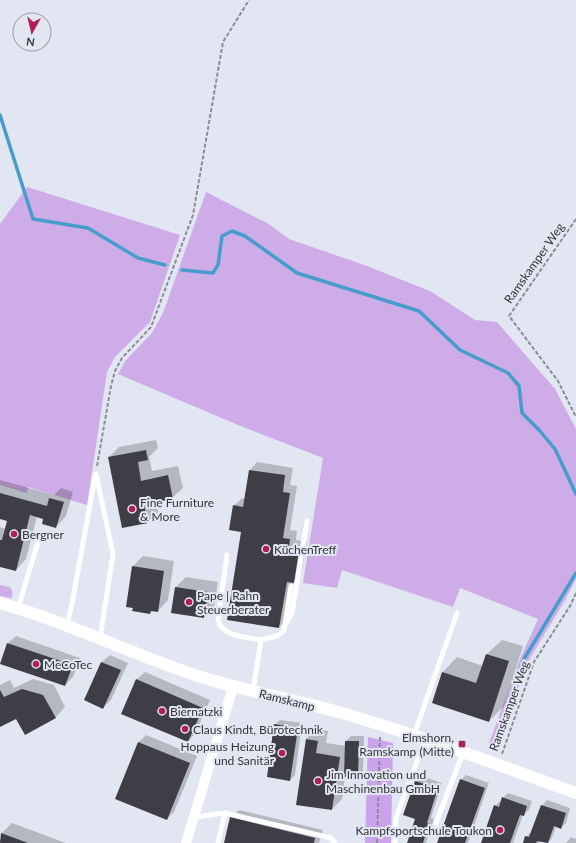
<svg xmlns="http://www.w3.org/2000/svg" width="576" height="843" font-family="Lato,sans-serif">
<rect width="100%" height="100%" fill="#e2e6f2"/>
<g fill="#cdace8">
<path d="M 27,187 L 180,235 L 150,322 L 115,357 L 107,372 L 87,505 L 28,487 L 27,493 L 0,485 L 0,224 Z"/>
<path d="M 206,192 L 269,224 L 289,239 L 367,266 L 430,291 L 475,320 L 497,322 L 555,389 L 576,429 L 576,579 L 564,602 L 527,663 L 498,748 L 488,746 L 520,659 L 538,619 L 460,588 L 453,607 L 342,570 L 337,588 L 303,583 L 323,458 L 238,425 L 118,374 L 126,360 L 152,333 L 163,313 Z"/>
<path d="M 0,585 L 10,587 C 12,591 14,594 11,598 L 0,596 Z"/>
</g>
<path fill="#cba3eb" d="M 368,737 L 393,743 L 391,843 L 365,843 Z"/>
<g fill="#0003">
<path d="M 156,440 L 158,448 L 149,457 L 152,471 L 178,466 L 183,488 L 172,498 L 156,502 L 158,512 L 148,522 L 109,457 L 119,447 Z"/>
<path d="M 257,462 L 293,468 L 290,485 L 297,486 L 290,530 L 297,531 L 296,540 L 307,542 L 301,574 L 293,582 L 287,619 L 279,627 L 242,531 L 234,506 L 242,498 L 245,499 L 250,470 Z"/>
<path d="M 0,480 L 54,495 L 61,488 L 73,492 L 66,516 L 56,527 L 44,518 L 37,516 L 26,559 L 16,570 L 0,566 L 0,527 L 6,529 L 8,520 L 0,518 Z"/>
<path d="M 143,556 L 174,561 L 168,600 L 158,611 L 153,610 L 150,613 L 133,566 Z"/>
<path d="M 186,577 L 218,582 L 214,607 L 204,617 L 176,587 Z"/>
<path d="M 16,636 L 80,658 L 73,677 L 65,685 L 1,663 L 8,643 Z"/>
<path d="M 502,640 L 523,646 L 504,706 L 489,721 L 433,703 L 443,672 L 457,657 L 483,666 L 487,654 Z"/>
<path d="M 110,655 L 128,663 L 111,700 L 103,708 L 85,700 L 102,662 Z"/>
<path d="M 145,672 L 210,700 L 195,734 L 188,741 L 122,713 L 137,679 Z"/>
<path d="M 33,679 L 54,685 L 65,707 L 55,718 L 17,718 L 0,726 L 0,685 L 10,680 L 14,688 Z"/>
<path d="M 280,720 L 302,723 L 295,775 L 290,780 L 275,725 Z"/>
<path d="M 317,729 L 328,731 L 326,743 L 346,746 L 346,741 L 351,736 L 364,736 L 363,771 L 358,776 L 345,776 L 342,799 L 332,809 L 306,739 Z"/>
<path d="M 146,735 L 197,756 L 174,812 L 167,819 L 138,743 Z"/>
<path d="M 466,775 L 489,783 L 468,843 L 438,843 L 461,780 Z"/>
<path d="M 421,776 L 442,783 L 431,818 L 434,819 L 426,843 L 408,843 L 417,818 L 404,814 L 416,781 Z"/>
<path d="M 508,793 L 532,801 L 529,810 L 523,815 L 513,843 L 482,843 L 495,806 L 500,801 L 502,801 L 503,798 Z"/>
<path d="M 547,800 L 570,808 L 566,823 L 561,828 L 556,826 L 552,838 L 548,843 L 540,841 L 539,843 L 524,843 L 526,837 L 531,832 L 542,806 Z"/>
<path d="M 239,810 L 323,830 L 319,843 L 225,843 L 231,817 Z"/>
<path d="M 12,823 L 66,843 L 0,843 L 2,833 Z"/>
<path d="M 571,837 L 576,839 L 576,843 L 566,843 Z"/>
</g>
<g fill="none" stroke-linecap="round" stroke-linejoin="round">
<g stroke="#469dcc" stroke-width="3.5">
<path d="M 0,115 L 33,219 L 88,228 L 138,258 L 165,265"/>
<path d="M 182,270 L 213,273 L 218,265 L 222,236 L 232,231 L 245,236 L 297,273 L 419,311 L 460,350 L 508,373 L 519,386 L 522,413 L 540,431 L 555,449 L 576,494"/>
<path d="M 495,742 L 524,659 L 576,573"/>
</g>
</g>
<g fill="#3f3e47">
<path d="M 146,450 L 148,460 L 138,462 L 141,481 L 168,475 L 173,499 L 144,505 L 148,523 L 122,528 L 108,457 Z"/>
<path d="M 249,470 L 285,475 L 283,492 L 290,493 L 283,538 L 290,539 L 289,548 L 299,550 L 294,583 L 287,582 L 279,628 L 227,620 L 241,532 L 229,530 L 233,505 L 243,507 Z"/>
<path d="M 0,493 L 47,506 L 49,498 L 64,502 L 56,528 L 42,524 L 43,519 L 30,515 L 16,571 L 0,567 L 0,540 L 2,540 L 7,521 L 0,519 Z"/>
<path d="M 132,566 L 164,571 L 158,612 L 151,611 L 150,614 L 132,611 L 133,608 L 126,607 Z"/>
<path d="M 175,587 L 208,592 L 204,618 L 171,613 Z"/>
<path d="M 7,643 L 73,665 L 65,686 L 0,664 Z"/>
<path d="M 486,654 L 509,661 L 489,722 L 432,703 L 442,672 L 476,683 Z"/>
<path d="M 101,662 L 121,670 L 103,709 L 84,700 Z"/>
<path d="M 136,679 L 203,708 L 188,742 L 121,714 Z"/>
<path d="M 22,689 L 43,695 L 56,718 L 25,735 L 16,719 L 0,727 L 0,690 L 4,697 Z"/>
<path d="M 274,724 L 298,728 L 290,781 L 267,777 Z"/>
<path d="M 306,739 L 318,741 L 316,753 L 340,757 L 332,810 L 296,805 Z"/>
<path d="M 345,741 L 359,741 L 358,777 L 344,777 Z"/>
<path d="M 138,742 L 190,763 L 167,820 L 115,799 Z"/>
<path d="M 460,779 L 485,788 L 465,843 L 437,843 Z"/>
<path d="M 415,781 L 438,788 L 427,823 L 429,824 L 423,843 L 407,843 L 415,819 L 403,815 Z"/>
<path d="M 502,797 L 527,806 L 524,816 L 520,815 L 510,843 L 481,843 L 494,805 L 499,807 Z"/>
<path d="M 541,805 L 566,813 L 561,829 L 554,826 L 548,843 L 537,841 L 536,843 L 523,843 L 525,836 L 529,837 Z"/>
<path d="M 230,817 L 315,838 L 314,843 L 224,843 Z"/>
<path d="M 1,833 L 28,843 L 0,843 Z"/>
</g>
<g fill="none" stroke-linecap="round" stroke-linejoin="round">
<g stroke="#8b8d96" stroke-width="2" stroke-dasharray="4 2" stroke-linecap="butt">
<path d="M 576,219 L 509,316 L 558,381 L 576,417"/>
<path d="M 97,466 L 111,386 L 115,371 L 122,358 L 151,327 L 193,215 L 223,42 L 249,0"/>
<path d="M 502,754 L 534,662 L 570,606 L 576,593"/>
<path d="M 377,843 L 380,736"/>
</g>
<g stroke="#fff" stroke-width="5">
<path d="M 96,474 L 113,554 L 100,638"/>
<path d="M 227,555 L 218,620 C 222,637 247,637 261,640"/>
<path d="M 18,608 L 39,539"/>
<path d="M 287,622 L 292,613 L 307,521"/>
<path d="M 67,625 L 72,604 L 95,477"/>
<path d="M 253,691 L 261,640 C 269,637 279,638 284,630 L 291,586"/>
<path d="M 414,735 L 457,613"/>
<path d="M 195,817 L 225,813 L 331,838 L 335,843"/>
<path d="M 436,823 L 463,753"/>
<path d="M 218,843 L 225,813"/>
<path d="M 395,843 L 395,828 L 396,818 L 425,740"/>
</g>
<path stroke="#fff" stroke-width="10" d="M 186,843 L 233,687"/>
<path stroke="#fff" stroke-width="12" d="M 0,603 C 67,622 129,653 195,675 C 243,691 293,699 342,713 C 421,736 499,765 576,793"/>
</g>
<g fill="#ae1f55" stroke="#e2e6f2" stroke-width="1.5">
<circle cx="132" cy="509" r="4"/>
<circle cx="14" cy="534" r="4"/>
<circle cx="266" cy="549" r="4"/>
<circle cx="189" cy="602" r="4"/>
<circle cx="36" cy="664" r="4"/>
<circle cx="162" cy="711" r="4"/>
<circle cx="185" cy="729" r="4"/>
<rect x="458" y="740" width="8" height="8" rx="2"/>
<circle cx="282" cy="753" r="4"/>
<circle cx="318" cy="781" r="4"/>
<circle cx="500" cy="830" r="4"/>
</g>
<g text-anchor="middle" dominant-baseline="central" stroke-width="4" stroke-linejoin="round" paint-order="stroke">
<g font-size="12" fill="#34353a" stroke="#e2e6f2">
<text transform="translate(534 263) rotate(-55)">Ramskamper Weg</text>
<text transform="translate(287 700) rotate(14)">Ramskamp</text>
<text transform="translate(509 706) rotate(-70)">Ramskamper Weg</text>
</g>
<g font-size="12" fill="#34353a" stroke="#e2e6f2" text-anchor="start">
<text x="140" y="502">Fine Furniture<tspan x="140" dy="14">&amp; More</tspan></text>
<text x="22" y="534">Bergner</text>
<text x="274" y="549">KüchenTreff</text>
<text x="197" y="595">Pape | Rahn<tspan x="197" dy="14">Steuerberater</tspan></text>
<text x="44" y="664">MeCoTec</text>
<text x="170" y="711">Biernatzki</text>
<text x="193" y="729">Claus Kindt, Bürotechnik</text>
<text x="454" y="737" text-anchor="end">Elmshorn,<tspan x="454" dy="14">Ramskamp (Mitte)</tspan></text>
<text x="274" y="746" text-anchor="end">Hoppaus Heizung<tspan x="274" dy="14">und Sanitär</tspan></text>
<text x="326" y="774">Jim Innovation und<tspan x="326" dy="14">Maschinenbau GmbH</tspan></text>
<text x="492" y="830" text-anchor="end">Kampfsportschule Toukon</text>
</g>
</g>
<g transform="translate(32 32) rotate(188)"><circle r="19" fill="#e2e6f2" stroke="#9c9fa8"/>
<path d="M0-3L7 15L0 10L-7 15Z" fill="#ae1f55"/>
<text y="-6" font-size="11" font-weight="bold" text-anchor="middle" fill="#34353a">N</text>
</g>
</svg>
